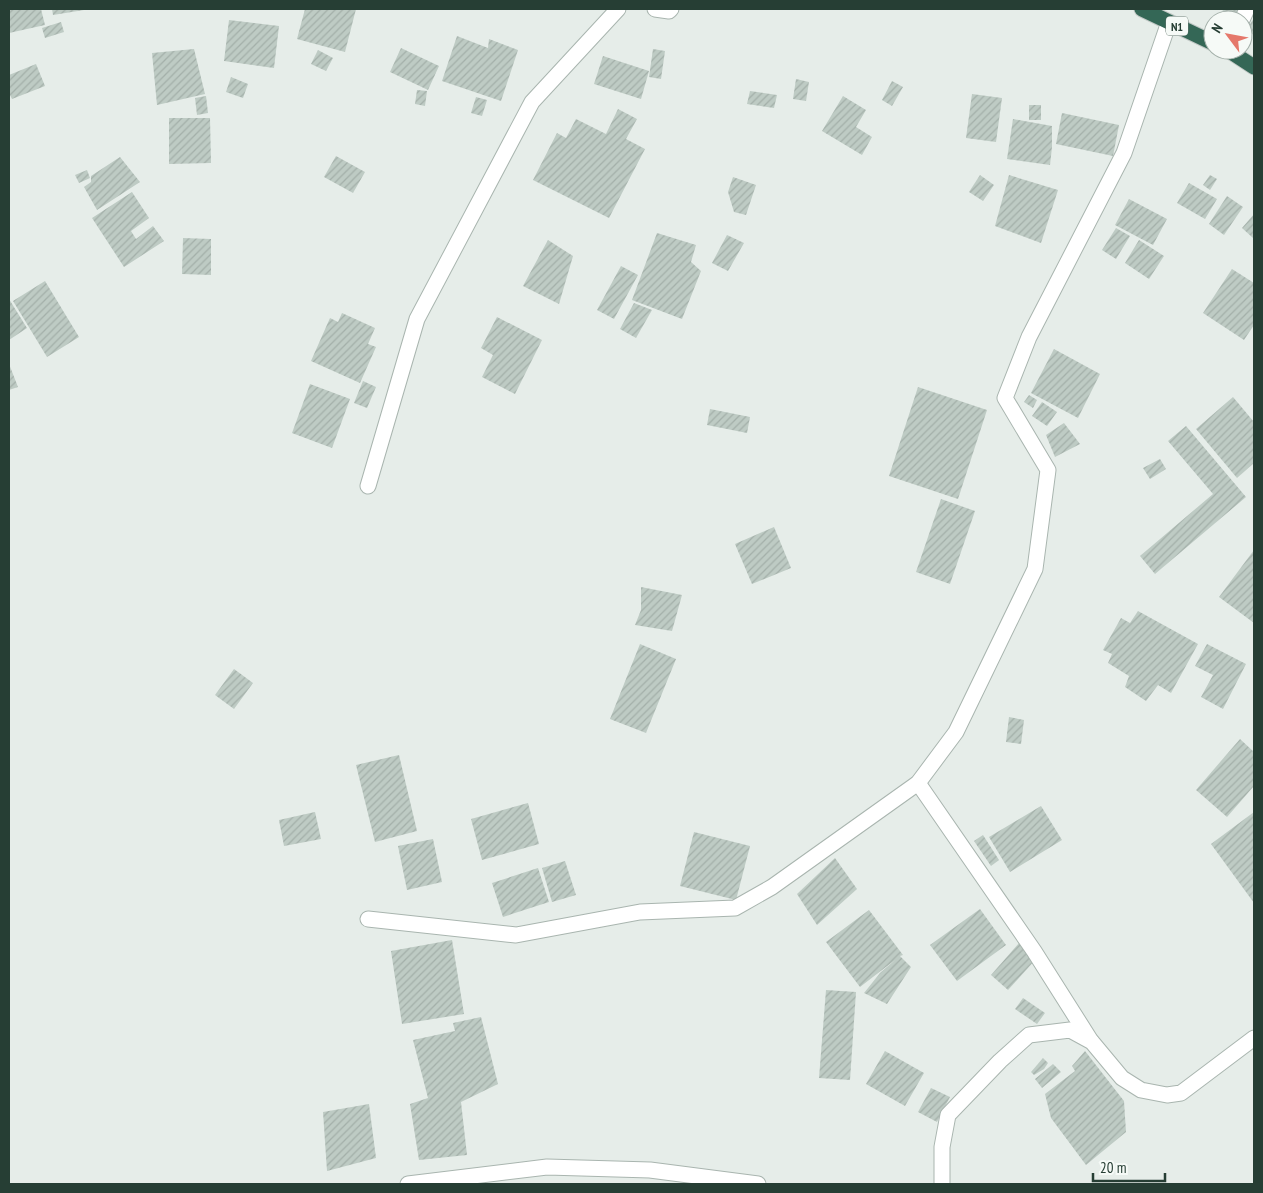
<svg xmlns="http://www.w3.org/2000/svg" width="1263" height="1193" font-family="'PT Sans Narrow',sans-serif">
<defs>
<pattern id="building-hatch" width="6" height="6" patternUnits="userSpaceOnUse" patternTransform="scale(1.25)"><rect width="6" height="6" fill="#becbc4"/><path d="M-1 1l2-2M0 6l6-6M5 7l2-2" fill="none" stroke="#a3afa9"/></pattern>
</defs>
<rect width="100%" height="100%" fill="#e6ede9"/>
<g fill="url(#building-hatch)">
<path d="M 9,9 L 41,9 L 45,25 L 9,33 Z"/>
<path d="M 52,9 L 84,9 L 84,10 L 53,15 Z"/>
<path d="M 305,9 L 356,9 L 345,52 L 297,39 Z"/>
<path d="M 1222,9 L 1244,9 L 1237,20 L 1222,10 Z"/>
<path d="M 1254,18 L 1254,35 L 1246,30 Z"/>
<path d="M 229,20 L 279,26 L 274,68 L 224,61 Z"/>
<path d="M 61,22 L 64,32 L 45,38 L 42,28 Z"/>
<path d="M 457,36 L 488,48 L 489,39 L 518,50 L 501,101 L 442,81 Z"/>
<path d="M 401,48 L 439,66 L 428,90 L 390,72 Z"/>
<path d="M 194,49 L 205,94 L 157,105 L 152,53 Z"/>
<path d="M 653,49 L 665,51 L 661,79 L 649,77 Z"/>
<path d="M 318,50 L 333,58 L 326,71 L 311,64 Z"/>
<path d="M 603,56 L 649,71 L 641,99 L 594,84 Z"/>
<path d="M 36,64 L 45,86 L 12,99 L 9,93 L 9,75 Z"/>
<path d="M 231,77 L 248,84 L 243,98 L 226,92 Z"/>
<path d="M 796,79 L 809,82 L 806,101 L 793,99 Z"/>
<path d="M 892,81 L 903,87 L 892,106 L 882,100 Z"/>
<path d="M 417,90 L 427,91 L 425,106 L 415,104 Z"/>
<path d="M 750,91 L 777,95 L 774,108 L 747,104 Z"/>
<path d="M 972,94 L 1002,98 L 996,142 L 966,138 Z"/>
<path d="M 206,96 L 208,113 L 197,115 L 195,98 Z"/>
<path d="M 843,96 L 866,110 L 856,127 L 872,137 L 862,155 L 822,131 Z"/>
<path d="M 476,97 L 487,100 L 482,116 L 471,113 Z"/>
<rect x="1029" y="105" width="12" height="15"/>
<path d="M 618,109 L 637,119 L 626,139 L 645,149 L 609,218 L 533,180 L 557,133 L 566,138 L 576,119 L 606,134 Z"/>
<path d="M 1062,113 L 1119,125 L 1113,156 L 1056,144 Z"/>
<path d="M 169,118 L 210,118 L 211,163 L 169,164 Z"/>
<path d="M 1013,119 L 1052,126 L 1052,147 L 1050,165 L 1007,159 Z"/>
<path d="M 336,156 L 365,172 L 353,193 L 324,177 Z"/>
<path d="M 120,157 L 140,182 L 97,210 L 84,187 L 91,182 L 91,176 Z"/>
<path d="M 87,170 L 90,178 L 79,183 L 75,175 Z"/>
<path d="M 980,175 L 994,185 L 983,201 L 969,192 Z"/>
<path d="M 1009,175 L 1058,190 L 1041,243 L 995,226 Z"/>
<path d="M 1210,175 L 1217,179 L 1210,190 L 1203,185 Z"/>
<path d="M 733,177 L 756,185 L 746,215 L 734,212 L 728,192 Z"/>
<path d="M 1189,183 L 1217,199 L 1205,219 L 1177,203 Z"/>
<path d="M 132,192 L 149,218 L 131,231 L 136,239 L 153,226 L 164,241 L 124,267 L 92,218 Z"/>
<path d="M 1227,196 L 1243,207 L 1224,235 L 1209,224 Z"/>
<path d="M 1129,199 L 1167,219 L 1153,245 L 1115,225 Z"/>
<path d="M 1254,214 L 1254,236 L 1253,238 L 1242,228 Z"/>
<path d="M 1116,228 L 1130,236 L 1116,259 L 1102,250 Z"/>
<path d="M 657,233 L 696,245 L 691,262 L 701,271 L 682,319 L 632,300 Z"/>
<path d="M 727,235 L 744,243 L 728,271 L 712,263 Z"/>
<path d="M 183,238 L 211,239 L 211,275 L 182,274 Z"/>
<path d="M 548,240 L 573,256 L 559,304 L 523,286 Z"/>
<path d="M 1139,240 L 1164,256 L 1149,279 L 1125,263 Z"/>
<path d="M 621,266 L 638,275 L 614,319 L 597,310 Z"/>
<path d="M 1232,269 L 1254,283 L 1254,325 L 1244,340 L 1203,313 Z"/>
<path d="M 45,281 L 79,337 L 47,357 L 13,301 Z"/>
<path d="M 9,299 L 27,328 L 9,340 Z"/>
<path d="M 634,303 L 652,310 L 636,338 L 620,329 Z"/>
<path d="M 342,313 L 375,328 L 368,344 L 376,347 L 360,383 L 311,361 L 330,318 L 338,322 Z"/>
<path d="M 497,317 L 542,340 L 515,394 L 482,377 L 493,355 L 481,348 Z"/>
<path d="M 1054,349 L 1100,374 L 1078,418 L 1031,393 Z"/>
<path d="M 9,364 L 18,387 L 9,390 Z"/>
<path d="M 363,381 L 376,387 L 367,408 L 354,403 Z"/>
<path d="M 310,384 L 350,399 L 332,448 L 292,433 Z"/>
<path d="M 918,387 L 987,410 L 958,499 L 889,476 Z"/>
<path d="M 1029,395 L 1037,400 L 1033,408 L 1024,402 Z"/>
<path d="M 1233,397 L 1254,422 L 1254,463 L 1237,478 L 1196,429 Z"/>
<path d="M 1042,402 L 1057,412 L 1047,426 L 1032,416 Z"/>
<path d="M 710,409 L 750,417 L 747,433 L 707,425 Z"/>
<path d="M 1064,423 L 1080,444 L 1055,457 L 1046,435 Z"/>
<path d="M 1186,426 L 1246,497 L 1155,574 L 1140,556 L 1213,494 L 1168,441 Z"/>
<path d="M 1160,459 L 1166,469 L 1150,479 L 1143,468 Z"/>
<path d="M 941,499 L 975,511 L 950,584 L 916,572 Z"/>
<path d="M 774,527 L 791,568 L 752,584 L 735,544 Z"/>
<path d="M 1254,550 L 1254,623 L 1219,597 Z"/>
<path d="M 641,587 L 682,595 L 672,631 L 635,625 L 641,610 Z"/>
<path d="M 1138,611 L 1198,644 L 1171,693 L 1158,685 L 1146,701 L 1125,687 L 1129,676 L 1108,663 L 1112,654 L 1103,650 L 1121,618 L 1130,623 Z"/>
<path d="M 640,644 L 676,659 L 646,733 L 610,719 Z"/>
<path d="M 1207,644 L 1246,664 L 1223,709 L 1201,697 L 1213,675 L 1195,666 Z"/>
<path d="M 234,669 L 253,683 L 234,709 L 215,695 Z"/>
<path d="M 1009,717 L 1024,720 L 1021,744 L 1006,742 Z"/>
<path d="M 1240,739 L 1254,752 L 1254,786 L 1227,817 L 1196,790 Z"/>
<path d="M 399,755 L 417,831 L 375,842 L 356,765 Z"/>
<path d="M 528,803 L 539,844 L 482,860 L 471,819 Z"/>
<path d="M 1041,806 L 1062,840 L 1010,872 L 989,837 Z"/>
<path d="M 315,812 L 321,839 L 284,846 L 279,820 Z"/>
<path d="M 1254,812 L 1254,903 L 1211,844 Z"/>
<path d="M 694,832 L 750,846 L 736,900 L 680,886 Z"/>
<path d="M 983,835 L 999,860 L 991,866 L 974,841 Z"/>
<path d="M 433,839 L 442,882 L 407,890 L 398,846 Z"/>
<path d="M 835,858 L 857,889 L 817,925 L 797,894 Z"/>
<path d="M 565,861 L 576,895 L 552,902 L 542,868 Z"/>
<path d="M 538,868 L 549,902 L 503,917 L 492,883 Z"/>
<path d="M 980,909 L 1006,945 L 957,981 L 930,945 Z"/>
<path d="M 869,910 L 903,955 L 900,956 L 911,967 L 887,1004 L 864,993 L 880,973 L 895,960 L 860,987 L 826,942 Z"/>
<path d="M 452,940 L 464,1014 L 402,1024 L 391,951 Z"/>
<path d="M 1019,943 L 1036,959 L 1008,990 L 991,975 Z"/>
<path d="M 826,990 L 856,992 L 850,1080 L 819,1078 Z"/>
<path d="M 1023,998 L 1045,1013 L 1037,1024 L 1015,1009 Z"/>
<path d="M 481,1017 L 498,1084 L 461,1102 L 467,1155 L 419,1160 L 410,1104 L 428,1098 L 413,1040 L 455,1031 L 453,1023 Z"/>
<path d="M 885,1051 L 924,1073 L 905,1106 L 866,1084 Z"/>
<path d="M 1085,1051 L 1124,1101 L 1126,1132 L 1086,1165 L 1051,1118 L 1045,1094 L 1075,1071 L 1072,1066 Z"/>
<path d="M 1043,1058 L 1048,1063 L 1044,1069 L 1034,1075 L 1031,1072 Z"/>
<path d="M 1053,1064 L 1061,1072 L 1042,1088 L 1035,1079 Z"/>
<path d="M 931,1088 L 950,1097 L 937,1122 L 918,1112 Z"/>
<path d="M 369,1104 L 376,1158 L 327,1171 L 323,1112 Z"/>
</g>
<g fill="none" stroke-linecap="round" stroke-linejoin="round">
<g stroke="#a9b5af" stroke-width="17">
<g id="minor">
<path d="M 655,9 L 669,11 L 671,9"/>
<path d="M 1242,20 L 1247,9"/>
<path d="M 368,486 L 417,319 L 532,102 L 618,9"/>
<path d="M 918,783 L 1034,951 L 1091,1041"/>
<path d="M 368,919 L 516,935 L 640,912 L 735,908 L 772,887 L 918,783 L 956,732 L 1035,569 L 1048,470 L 1005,398 L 1029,337 L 1124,153 L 1169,22"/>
<path d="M 408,1184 L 547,1167 L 650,1170 L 758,1184"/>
<path d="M 942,1184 L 942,1147 L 948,1115 L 1000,1061 L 1029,1035 L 1070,1030 L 1092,1042 L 1122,1078 L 1141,1090 L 1167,1095 L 1181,1093 L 1254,1038"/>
</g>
</g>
<g stroke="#c2c9c6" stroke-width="17">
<g id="highway">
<path d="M 1142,9 L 1213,43"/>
<path d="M 1228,50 L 1254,67"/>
</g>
</g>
<use href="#minor" stroke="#fff" stroke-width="15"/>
<use href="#highway" stroke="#346756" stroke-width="15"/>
</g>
<g text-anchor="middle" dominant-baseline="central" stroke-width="4" stroke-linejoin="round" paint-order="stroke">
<rect fill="#f6faf7" stroke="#64766e" stroke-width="1" x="1166" y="16.5" width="22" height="19" rx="4"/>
<g font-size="12" font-weight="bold" fill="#263e34">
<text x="1177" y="26">N1</text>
</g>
</g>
<rect width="1263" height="1193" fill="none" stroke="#263e34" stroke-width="20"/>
<g transform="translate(1228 35) rotate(302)"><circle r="24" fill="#f6faf7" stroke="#a3afa9"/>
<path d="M0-4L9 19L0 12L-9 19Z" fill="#e5786b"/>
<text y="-8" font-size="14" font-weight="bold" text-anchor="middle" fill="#263e34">N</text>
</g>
<path d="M1093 1173v8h72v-8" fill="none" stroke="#263e34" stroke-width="2.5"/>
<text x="1100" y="1173" font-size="15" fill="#263e34" stroke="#f6faf7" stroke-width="4" paint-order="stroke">20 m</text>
</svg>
